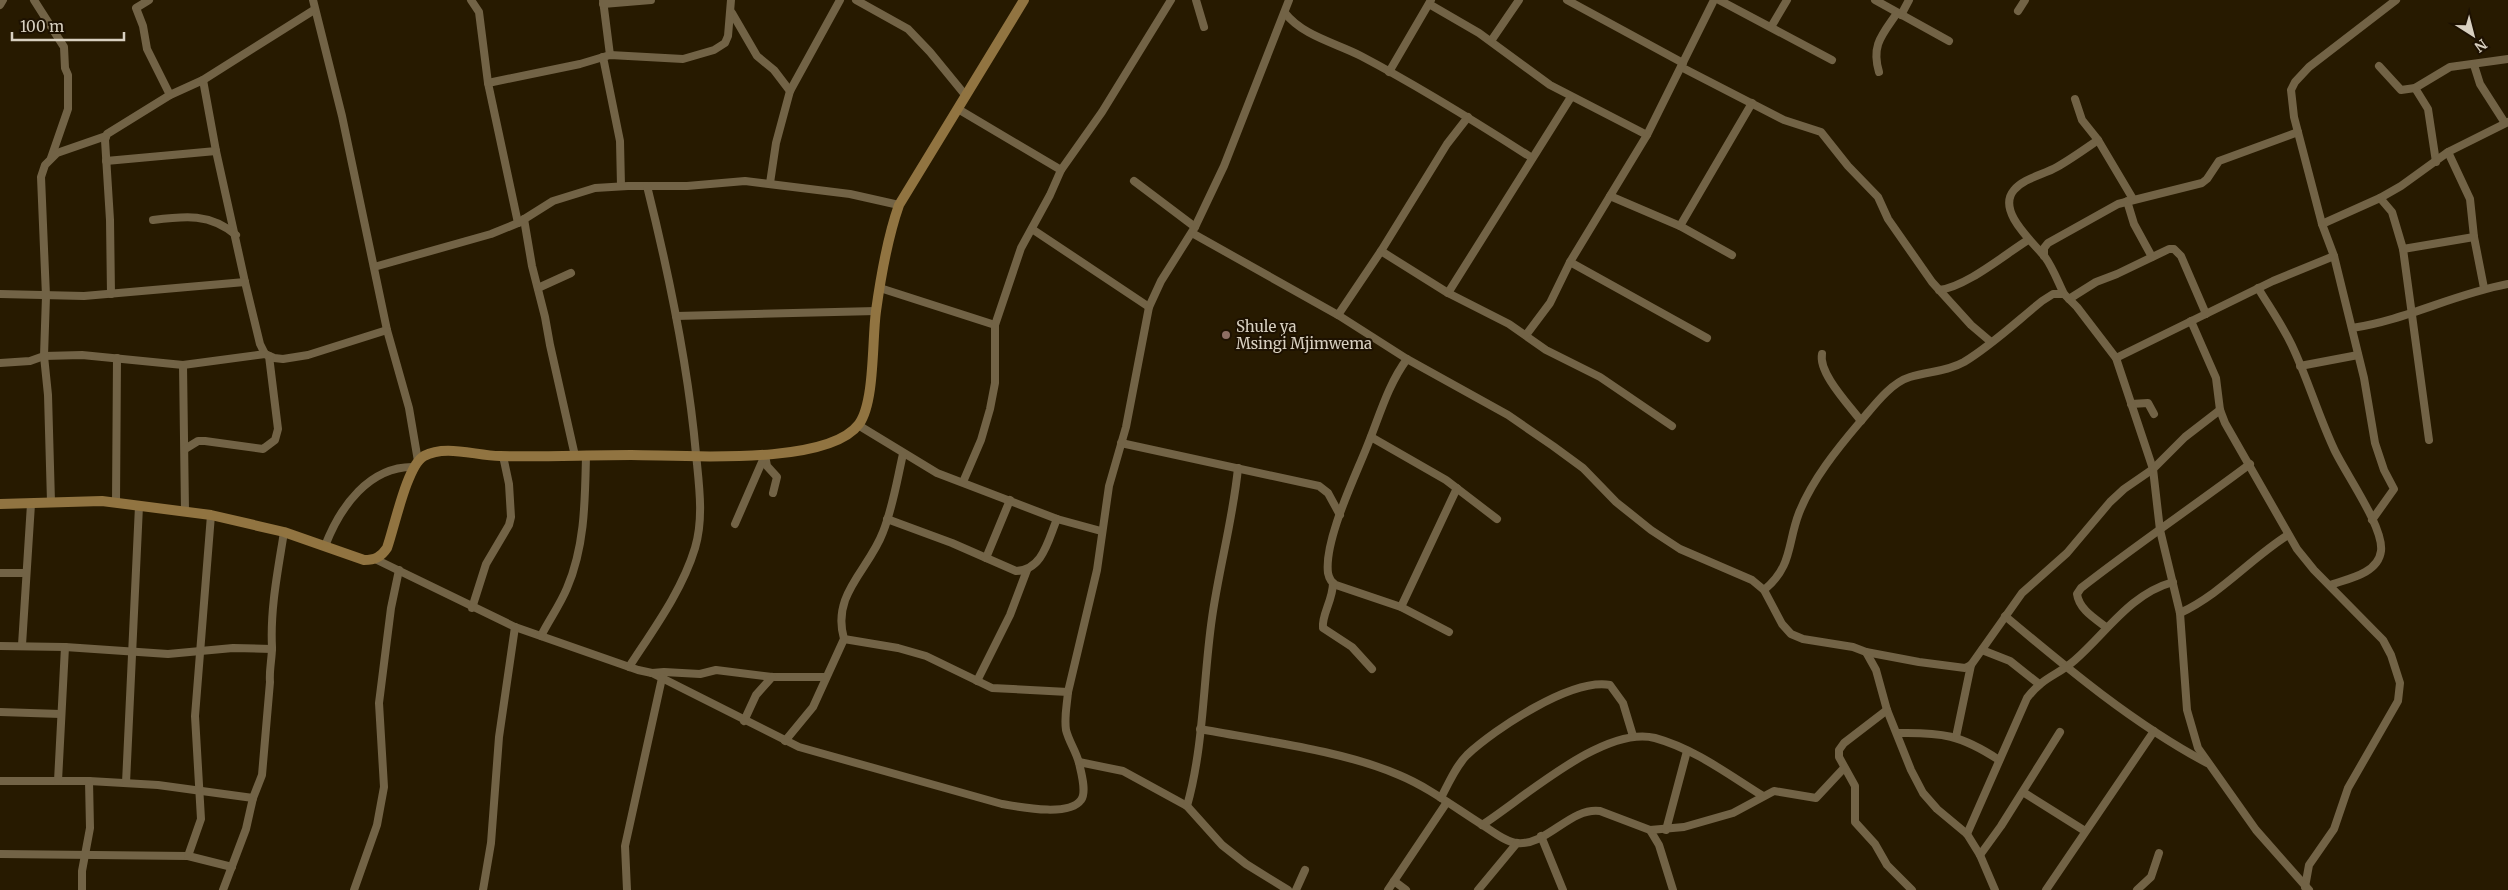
<svg xmlns="http://www.w3.org/2000/svg" width="2508" height="890" font-family="Merriweather,serif">
<rect width="100%" height="100%" fill="#271a00"/>
<g fill="none" stroke-linecap="round" stroke-linejoin="round">
<g stroke="#726346" stroke-width="8">
<path d="M 34,0 L 64,47 L 65,68 L 68,75 L 68,109 L 51,158"/>
<path d="M 149,0 L 136,8 L 143,26 L 147,49 L 170,95"/>
<path d="M 313,0 L 342,116 L 387,330 L 409,408 L 418,461"/>
<path d="M 471,0 L 479,12 L 488,83 L 518,223"/>
<path d="M 603,0 L 610,55"/>
<path d="M 856,0 L 908,29 L 930,52 L 966,96"/>
<path d="M 1196,0 L 1204,27"/>
<path d="M 1567,0 L 1683,63"/>
<path d="M 1719,0 L 1832,60"/>
<path d="M 1875,0 L 1949,41"/>
<path d="M 603,4 L 651,0"/>
<path d="M 1429,4 L 1479,33 L 1550,85 L 1647,135"/>
<path d="M 0,5 L 3,0"/>
<path d="M 2018,11 L 2025,0"/>
<path d="M 732,13 L 757,56 L 774,70 L 790,91"/>
<path d="M 1285,13 C 1303,36 1336,43 1361,56 C 1420,87 1476,122 1532,158"/>
<path d="M 1901,15 L 1909,0"/>
<path d="M 1771,27 L 1787,0"/>
<path d="M 1491,41 L 1519,0"/>
<path d="M 603,57 L 620,141 L 621,186"/>
<path d="M 2474,65 L 2480,84 L 2505,123"/>
<path d="M 2379,66 L 2401,90 L 2415,88 L 2450,67 L 2508,59"/>
<path d="M 1681,67 L 1784,120 L 1821,132 L 1848,166 L 1878,197 L 1888,219 L 1932,282 L 1971,325 L 1991,342"/>
<path d="M 1389,72 L 1431,0"/>
<path d="M 1879,72 C 1871,45 1882,35 1897,13"/>
<path d="M 203,80 L 216,151 L 245,282 L 260,344 L 265,354 L 274,358 L 283,359 L 308,355 L 387,330"/>
<path d="M 488,83 L 580,64 L 610,55 L 683,59 L 714,50 L 725,43 L 728,36 L 731,0"/>
<path d="M 2415,88 L 2428,109 L 2436,162"/>
<path d="M 2075,99 L 2082,120 L 2098,140 L 2133,199"/>
<path d="M 958,109 L 1061,170"/>
<path d="M 2448,152 L 2470,199 L 2474,237 L 2484,288"/>
<path d="M 106,161 L 216,151"/>
<path d="M 1134,181 L 1195,227"/>
<path d="M 770,183 L 776,143 L 790,91 L 840,0"/>
<path d="M 1610,196 L 1680,226 L 1732,255"/>
<path d="M 2380,198 L 2392,212 L 2403,249 L 2429,440"/>
<path d="M 2127,201 L 2134,224 L 2152,257"/>
<path d="M 524,219 L 532,266 L 545,317 L 550,345 L 575,456"/>
<path d="M 153,220 C 185,216 210,213 236,235"/>
<path d="M 2322,224 L 2380,198 L 2401,186 L 2448,152 L 2508,122"/>
<path d="M 1680,226 L 1752,103"/>
<path d="M 1032,229 L 1149,307"/>
<path d="M 1192,233 L 1338,315 L 1407,359 L 1508,415 L 1553,446 L 1583,468 L 1616,502 L 1651,530 L 1680,549 L 1752,580 L 1764,590 L 1782,624 L 1791,634 L 1803,639 L 1853,647 L 1866,652 L 1876,670 L 1887,710 L 1911,770 L 1923,793 L 1937,809 L 1967,834 L 1980,855 L 1995,890"/>
<path d="M 2403,249 L 2474,237"/>
<path d="M 1381,251 L 1448,293 L 1509,324 L 1546,350 L 1600,377 L 1672,426"/>
<path d="M 2044,256 L 2044,248 L 2048,243 L 2118,204 L 2202,183 L 2207,179 L 2219,161 L 2298,132"/>
<path d="M 1570,262 L 1707,338"/>
<path d="M 374,267 L 491,234 L 518,223 L 553,201 L 595,188 L 628,186 L 687,186 L 745,181 L 850,194 L 899,205"/>
<path d="M 538,288 L 571,273"/>
<path d="M 880,288 L 995,325"/>
<path d="M 2258,288 C 2270,308 2285,329 2294,350 C 2309,383 2319,417 2334,449 C 2345,473 2384,527 2381,551 C 2378,574 2347,579 2330,585"/>
<path d="M 1939,290 C 1966,287 2004,255 2028,240"/>
<path d="M 1448,293 L 1571,97"/>
<path d="M 0,294 L 84,296 L 245,282"/>
<path d="M 111,294 L 110,220 L 105,140 L 107,134 L 170,95 L 203,80 L 314,10"/>
<path d="M 2064,294 C 2058,282 2053,268 2045,257 C 2033,242 1996,211 2014,190 C 2024,178 2043,175 2057,167 C 2071,159 2085,149 2098,140"/>
<path d="M 2069,299 L 2096,282 L 2117,274 L 2169,249 L 2174,249 L 2181,256 L 2206,314"/>
<path d="M 1338,315 L 1381,251 L 1447,144 L 1468,117"/>
<path d="M 676,316 L 876,311"/>
<path d="M 2191,321 L 2216,378 L 2220,410 L 2225,423 L 2297,549 L 2314,570 L 2383,640 L 2391,655 L 2400,683 L 2398,701 L 2348,788 L 2334,829 L 2309,865 L 2305,887"/>
<path d="M 2352,328 C 2406,320 2454,294 2508,284"/>
<path d="M 1526,335 L 1550,303 L 1570,262 L 1647,135 L 1714,0"/>
<path d="M 1822,354 C 1818,373 1850,406 1861,421"/>
<path d="M 2116,358 L 2273,281 L 2334,256"/>
<path d="M 1407,359 C 1387,386 1379,418 1366,449 C 1354,479 1324,541 1328,573 C 1329,578 1332,583 1336,585 L 1401,607 L 1449,632"/>
<path d="M 0,363 L 30,361 L 44,356 L 82,355 L 183,365 L 265,354"/>
<path d="M 183,365 L 185,511"/>
<path d="M 2300,366 L 2358,355"/>
<path d="M 2131,404 L 2148,403 L 2154,414"/>
<path d="M 858,425 L 937,473 L 1057,519 L 1101,531"/>
<path d="M 1371,437 L 1446,480 L 1497,519"/>
<path d="M 1121,443 L 1319,486 L 1328,493 L 1340,515"/>
<path d="M 185,449 L 198,441 L 205,441 L 263,449 L 275,440 L 278,429 L 269,356"/>
<path d="M 765,455 L 767,466 L 777,477 L 773,493"/>
<path d="M 963,482 L 981,440 L 990,409 L 995,383 L 995,325 L 1021,248 L 1050,195 L 1061,170 L 1102,112 L 1171,0"/>
<path d="M 51,502 L 48,395 L 44,356 L 46,296 L 41,177 L 45,165 L 57,153 L 106,136"/>
<path d="M 116,502 L 117,358"/>
<path d="M 887,519 L 952,543 L 1016,571 C 1043,570 1048,540 1057,519"/>
<path d="M 2372,520 L 2394,489 L 2384,470 L 2375,443 L 2364,378 L 2334,256 L 2322,224 L 2294,117 L 2291,90 L 2295,82 L 2309,67 L 2396,0"/>
<path d="M 735,524 L 765,455"/>
<path d="M 325,546 C 340,507 369,466 414,467"/>
<path d="M 986,558 L 1010,500"/>
<path d="M 375,559 L 515,627 L 638,670 L 652,673 L 799,747 L 1002,804 C 1020,807 1069,817 1081,800 C 1087,792 1081,772 1079,763 C 1076,751 1069,742 1066,730 C 1064,717 1067,705 1068,692 L 1097,570 L 1109,486 L 1126,427 L 1149,307 L 1161,281 L 1195,227 L 1224,166 L 1289,0"/>
<path d="M 0,573 L 26,573"/>
<path d="M 1333,583 C 1333,600 1321,616 1323,628 L 1352,647 L 1372,669"/>
<path d="M 1764,590 C 1793,566 1787,544 1799,513 C 1812,480 1837,449 1860,422 C 1873,407 1890,383 1910,377 C 1929,371 1946,372 1964,362 C 1992,345 2016,322 2042,301 L 2053,294 L 2064,294 L 2077,307 L 2116,358 L 2153,469 L 2160,530 L 2180,613 L 2187,710 L 2198,748 L 2256,830 L 2309,890"/>
<path d="M 1401,607 L 1457,488"/>
<path d="M 472,608 L 486,564 L 509,525 L 511,517 L 509,484 L 503,456"/>
<path d="M 2180,613 C 2221,594 2250,559 2288,535"/>
<path d="M 2005,616 C 2068,669 2134,724 2207,763"/>
<path d="M 2106,627 C 2094,618 2079,609 2077,594 L 2081,588 C 2136,545 2194,506 2250,464"/>
<path d="M 541,636 C 549,620 560,605 567,588 C 585,546 585,501 586,455"/>
<path d="M 844,639 L 898,648 L 926,656 L 992,688 L 1068,692"/>
<path d="M 22,645 L 31,504"/>
<path d="M 0,646 L 65,647 L 168,654 L 233,648 L 272,649"/>
<path d="M 1982,650 L 2010,661 L 2039,684"/>
<path d="M 1866,652 L 1919,662 L 1965,668 L 1971,665 L 2022,593 L 2067,553 L 2110,502 L 2124,489 L 2153,469 L 2185,437 L 2220,410"/>
<path d="M 629,667 C 653,630 682,591 695,548 C 704,518 699,485 696,454 C 688,364 669,274 647,186"/>
<path d="M 652,673 L 664,672 L 700,674 L 716,670 L 772,677 L 826,677"/>
<path d="M 977,681 L 1010,615 L 1027,570"/>
<path d="M 1887,710 L 1844,743 L 1839,750 L 1839,757 L 1855,786 L 1855,822 L 1875,844 L 1887,865 L 1912,890"/>
<path d="M 0,712 L 61,714"/>
<path d="M 744,721 L 756,695 L 772,677"/>
<path d="M 1200,729 C 1263,741 1341,750 1399,775 C 1428,787 1454,807 1481,824 C 1491,830 1505,842 1517,843 C 1547,846 1570,807 1600,811 L 1650,830 L 1659,845 L 1673,890"/>
<path d="M 1897,733 C 1942,732 1961,735 1999,760"/>
<path d="M 1956,737 L 1971,665"/>
<path d="M 785,741 L 813,707 L 844,639 C 831,594 869,570 883,532 C 893,507 897,480 903,454"/>
<path d="M 1079,762 L 1123,771 L 1187,806 L 1222,845 L 1246,864 L 1288,890"/>
<path d="M 0,781 L 89,781 L 158,785 L 253,798"/>
<path d="M 58,781 L 65,647"/>
<path d="M 126,783 L 139,506"/>
<path d="M 2023,792 L 2085,831"/>
<path d="M 1441,798 C 1448,784 1456,766 1467,755 C 1495,729 1571,678 1610,685 L 1623,703 L 1633,736"/>
<path d="M 1187,806 C 1204,746 1203,680 1212,618 C 1219,568 1233,519 1238,468"/>
<path d="M 1482,825 C 1524,798 1604,725 1655,738 C 1695,749 1729,775 1763,796"/>
<path d="M 1650,830 L 1684,827 L 1733,813 L 1774,791 L 1816,798 L 1844,768"/>
<path d="M 1666,830 L 1687,751"/>
<path d="M 1967,834 L 2027,698 C 2044,676 2057,676 2075,660 C 2107,632 2130,594 2173,582"/>
<path d="M 1541,836 L 1563,890"/>
<path d="M 0,854 L 188,856 L 232,867"/>
<path d="M 1980,855 L 2001,826 L 2060,732"/>
<path d="M 188,856 L 201,819 L 195,716 L 211,515"/>
<path d="M 1394,881 L 1406,890"/>
<path d="M 82,890 L 82,871 L 90,828 L 89,781"/>
<path d="M 223,890 L 246,829 L 253,798 L 262,775 L 270,682 C 269,670 272,659 272,647 C 270,609 278,570 284,532"/>
<path d="M 354,890 L 377,825 L 384,787 L 379,703 L 391,608 L 399,570"/>
<path d="M 483,890 L 491,843 L 499,737 L 515,627"/>
<path d="M 627,890 L 625,846 L 662,678"/>
<path d="M 1296,890 L 1305,870"/>
<path d="M 1388,890 L 1447,802"/>
<path d="M 1478,890 L 1517,843"/>
<path d="M 2046,890 L 2154,731"/>
<path d="M 2137,890 L 2151,877 L 2159,853"/>
</g>
<path stroke="#917441" stroke-width="10" d="M 0,504 L 102,501 L 211,515 L 284,532 L 364,560 C 375,560 381,557 387,548 C 394,529 407,465 424,456 C 446,444 476,456 500,456 C 543,457 587,455 631,455 C 681,455 827,467 859,424 C 875,402 872,339 876,311 C 881,275 887,239 899,205 L 1024,0"/>
</g>
<circle fill="#8d6e63" stroke="#1d1100" stroke-width="2" cx="1226" cy="335" r="5"/>
<g text-anchor="middle" dominant-baseline="central" stroke-width="4" stroke-linejoin="round" paint-order="stroke">
<g font-size="15" fill="#d8d0c0" stroke="#1d1100" text-anchor="start">
<text x="1236" y="326">Shule ya<tspan x="1236" dy="17">Msingi Mjimwema</tspan></text>
</g>
</g>
<g transform="translate(2473 35) rotate(144)" stroke="#1d1100" stroke-width="4" paint-order="stroke">
<path d="M0-4L9 19L0 12L-9 19Z" fill="#d8d0c0"/>
<text y="-8" font-size="14" font-weight="bold" text-anchor="middle" fill="#d8d0c0">N</text>
</g>
<path d="M12 32v8h112v-8" fill="none" stroke="#d8d0c0" stroke-width="2.5"/>
<text x="20" y="32" font-size="15" fill="#d8d0c0" stroke="#1d1100" stroke-width="4" paint-order="stroke">100 m</text>
</svg>
